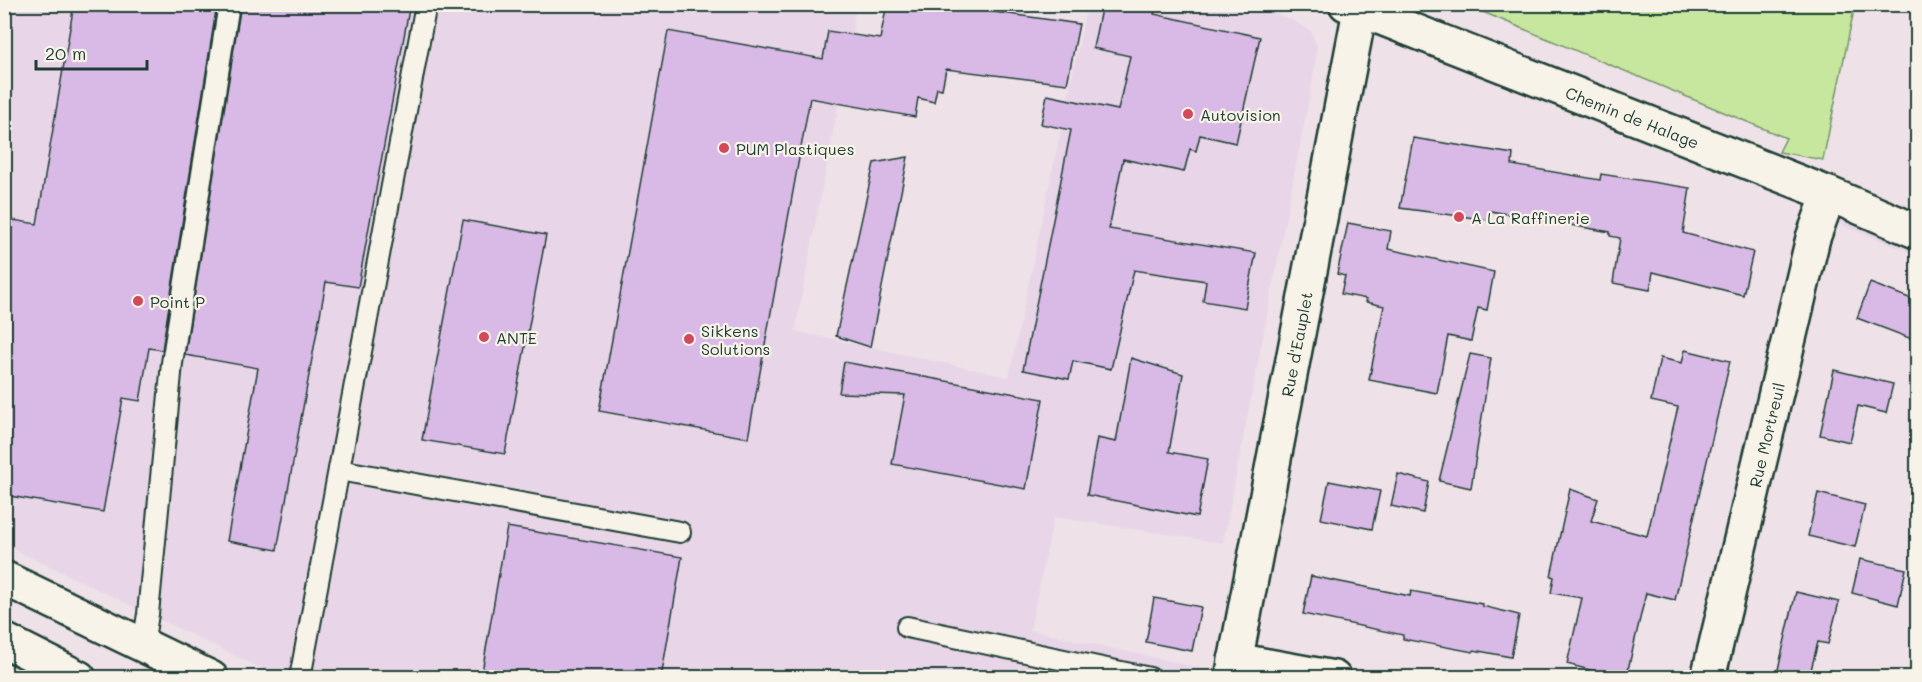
<svg xmlns="http://www.w3.org/2000/svg" width="1922" height="682" font-family="Mali,sans-serif">
<rect width="100%" height="100%" fill="#eee2e8"/>
<filter id="ink" filterUnits="userSpaceOnUse"><feTurbulence type="fractalNoise" baseFrequency=".0167" numOctaves="2"/><feDisplacementMap in="SourceGraphic" scale="12" xChannelSelector="R" yChannelSelector="G"/><feConvolveMatrix kernelMatrix="1 2 1 2 8 2 1 2 1" color-interpolation-filters="sRGB"/></filter>
<g filter="url(#ink)">
<g fill="#e8d6e8">
<path d="M 4,5 L 856,5 L 852,34 L 795,331 L 1009,377 L 1087,5 L 1256,5 L 1292,20 L 1311,31 L 1317,46 L 1314,73 L 1223,543 L 1054,517 L 1030,630 L 1241,677 L 279,677 L 5,545 Z"/>
<path d="M 1829,194 L 1917,225 L 1917,255 L 1820,217 Z"/>
</g>
<path fill="#c7e79f" stroke="#73926a" stroke-width="1.5" d="M 1466,5 L 1855,5 L 1823,160 L 1779,152 L 1786,138 Z"/>
<g fill="#d9bae7" stroke="#1f3d34" stroke-width="1.5">
<path d="M 74,4 L 217,4 L 162,350 L 149,348 L 140,401 L 123,398 L 103,512 L 4,495 L 4,410 L 9,384 L 4,383 L 4,272 L 13,220 L 37,224 Z"/>
<path d="M 241,4 L 410,4 L 358,287 L 326,282 L 277,550 L 227,541 L 258,368 L 185,355 Z"/>
<path d="M 887,4 L 974,4 L 973,9 L 1079,24 L 1067,84 L 946,69 L 942,89 L 937,88 L 934,102 L 918,98 L 915,117 L 810,98 L 748,438 L 599,411 L 668,31 L 823,59 L 828,31 L 880,39 Z"/>
<path d="M 1102,4 L 1157,4 L 1154,14 L 1260,37 L 1236,143 L 1200,135 L 1196,151 L 1190,149 L 1184,172 L 1123,159 L 1109,229 L 1256,253 L 1245,308 L 1203,301 L 1206,281 L 1134,270 L 1111,369 L 1073,361 L 1069,379 L 1023,370 L 1071,130 L 1041,124 L 1047,95 L 1118,110 L 1130,56 L 1093,48 Z"/>
<path d="M 1413,138 L 1513,154 L 1512,165 L 1600,180 L 1601,174 L 1690,188 L 1683,233 L 1753,252 L 1743,295 L 1653,272 L 1650,290 L 1613,283 L 1620,238 L 1610,236 L 1610,232 L 1490,211 L 1489,220 L 1400,208 Z"/>
<path d="M 908,157 L 870,347 L 836,336 L 874,163 Z"/>
<path d="M 463,220 L 546,235 L 505,454 L 422,440 Z"/>
<path d="M 1348,223 L 1391,231 L 1388,249 L 1494,272 L 1487,310 L 1478,308 L 1471,341 L 1448,336 L 1437,393 L 1369,380 L 1384,306 L 1366,302 L 1367,299 L 1341,294 L 1345,276 L 1337,274 Z"/>
<path d="M 1870,283 L 1917,301 L 1917,341 L 1857,318 Z"/>
<path d="M 1685,350 L 1730,361 L 1675,600 L 1646,593 L 1626,678 L 1620,678 L 1567,664 L 1582,598 L 1551,593 L 1554,577 L 1551,576 L 1570,489 L 1598,499 L 1591,521 L 1647,536 L 1678,407 L 1651,401 L 1660,358 L 1682,363 Z"/>
<path d="M 1470,354 L 1491,358 L 1471,488 L 1439,481 Z"/>
<path d="M 1131,358 L 1183,374 L 1169,452 L 1208,459 L 1197,517 L 1087,495 L 1097,438 L 1116,442 Z"/>
<path d="M 844,362 L 1043,399 L 1026,489 L 892,464 L 905,395 L 839,393 Z"/>
<path d="M 1834,370 L 1893,384 L 1886,413 L 1858,406 L 1850,442 L 1820,435 Z"/>
<path d="M 1398,474 L 1429,482 L 1423,513 L 1391,506 Z"/>
<path d="M 1329,481 L 1380,491 L 1372,529 L 1321,519 Z"/>
<path d="M 1818,493 L 1865,505 L 1855,547 L 1808,536 Z"/>
<path d="M 507,527 L 682,557 L 661,678 L 481,678 Z"/>
<path d="M 1860,559 L 1906,569 L 1898,605 L 1852,593 Z"/>
<path d="M 1311,576 L 1410,596 L 1411,591 L 1482,604 L 1482,606 L 1519,615 L 1511,657 L 1474,650 L 1473,652 L 1403,639 L 1403,635 L 1303,614 Z"/>
<path d="M 1796,592 L 1839,602 L 1828,644 L 1818,642 L 1809,678 L 1776,678 Z"/>
<path d="M 1154,598 L 1201,607 L 1192,651 L 1146,642 Z"/>
</g>
<g fill="none" stroke-linecap="round" stroke-linejoin="round">
<g stroke="#1f3d34" stroke-width="24">
<g id="service">
<path d="M 339,470 L 680,532"/>
<path d="M 907,627 L 1150,678"/>
<path d="M 143,645 L 148,614 L 172,363 L 229,4"/>
<path d="M 300,678 L 426,4"/>
</g>
</g>
<g stroke="#1f3d34" stroke-width="38">
<g id="minor">
<path id="s1" d="M 1346,4 L 1829,194 L 1918,232"/>
<path d="M 1235,660 L 1334,678"/>
<path id="s2" d="M 1232,678 L 1360,10"/>
<path id="s3" d="M 1708,678 L 1813,238 L 1829,194"/>
</g>
</g>
<g stroke="#1f3d34" stroke-width="38">
<g id="primary">
<path d="M 4,578 L 211,678"/>
<path d="M 4,640 L 79,678"/>
</g>
</g>
<use href="#service" stroke="#f7f3e8" stroke-width="20"/>
<use href="#minor" stroke="#f7f3e8" stroke-width="33"/>
<use href="#primary" stroke="#f7f3e8" stroke-width="33"/>
</g>
</g>
<g fill="#d1495b" stroke="#f7f3e8" stroke-width="2">
<circle cx="1188" cy="114" r="6"/>
<circle cx="724" cy="148" r="6"/>
<circle cx="1459" cy="217" r="6"/>
<circle cx="138" cy="301" r="6"/>
<circle cx="484" cy="337" r="6"/>
<circle cx="689" cy="339" r="6"/>
</g>
<g text-anchor="middle" dominant-baseline="central" stroke-width="4.5" stroke-linejoin="round" paint-order="stroke">
<g font-size="16" fill="#1f3d34" stroke="#f7f3e8" text-anchor="start">
<text x="1200" y="114">Autovision</text>
<text x="736" y="148">PUM Plastiques</text>
<text x="1471" y="217">A La Raffinerie</text>
<text x="150" y="301">Point P</text>
<text x="701" y="330">Sikkens<tspan x="701" dy="18">Solutions</tspan></text>
<text x="496" y="337">ANTE</text>
</g>
<g font-size="16" fill="#1f3d34" stroke="#f7f3e8">
<text stroke="none"><textPath href="#s1" startOffset="308">Chemin de Halage</textPath></text>
<text stroke="none"><textPath href="#s2" startOffset="340">Rue d'Eauplet</textPath></text>
<text stroke="none"><textPath href="#s3" startOffset="250">Rue Mortreuil</textPath></text>
</g>
</g>
<rect width="1922" height="682" fill="none" stroke="#f7f3e8" stroke-width="24"/>
<rect x="12" y="12" width="1898" height="658" fill="none" stroke="#1f3d34" stroke-width="2" filter="url(#ink)"/>
<path d="M36 60v9h111v-9" fill="none" stroke="#1f3d34" stroke-width="3"/>
<text x="45" y="60" font-size="18" fill="#1f3d34" stroke="#f7f3e8" stroke-width="4.5" paint-order="stroke">20 m</text>
</svg>
